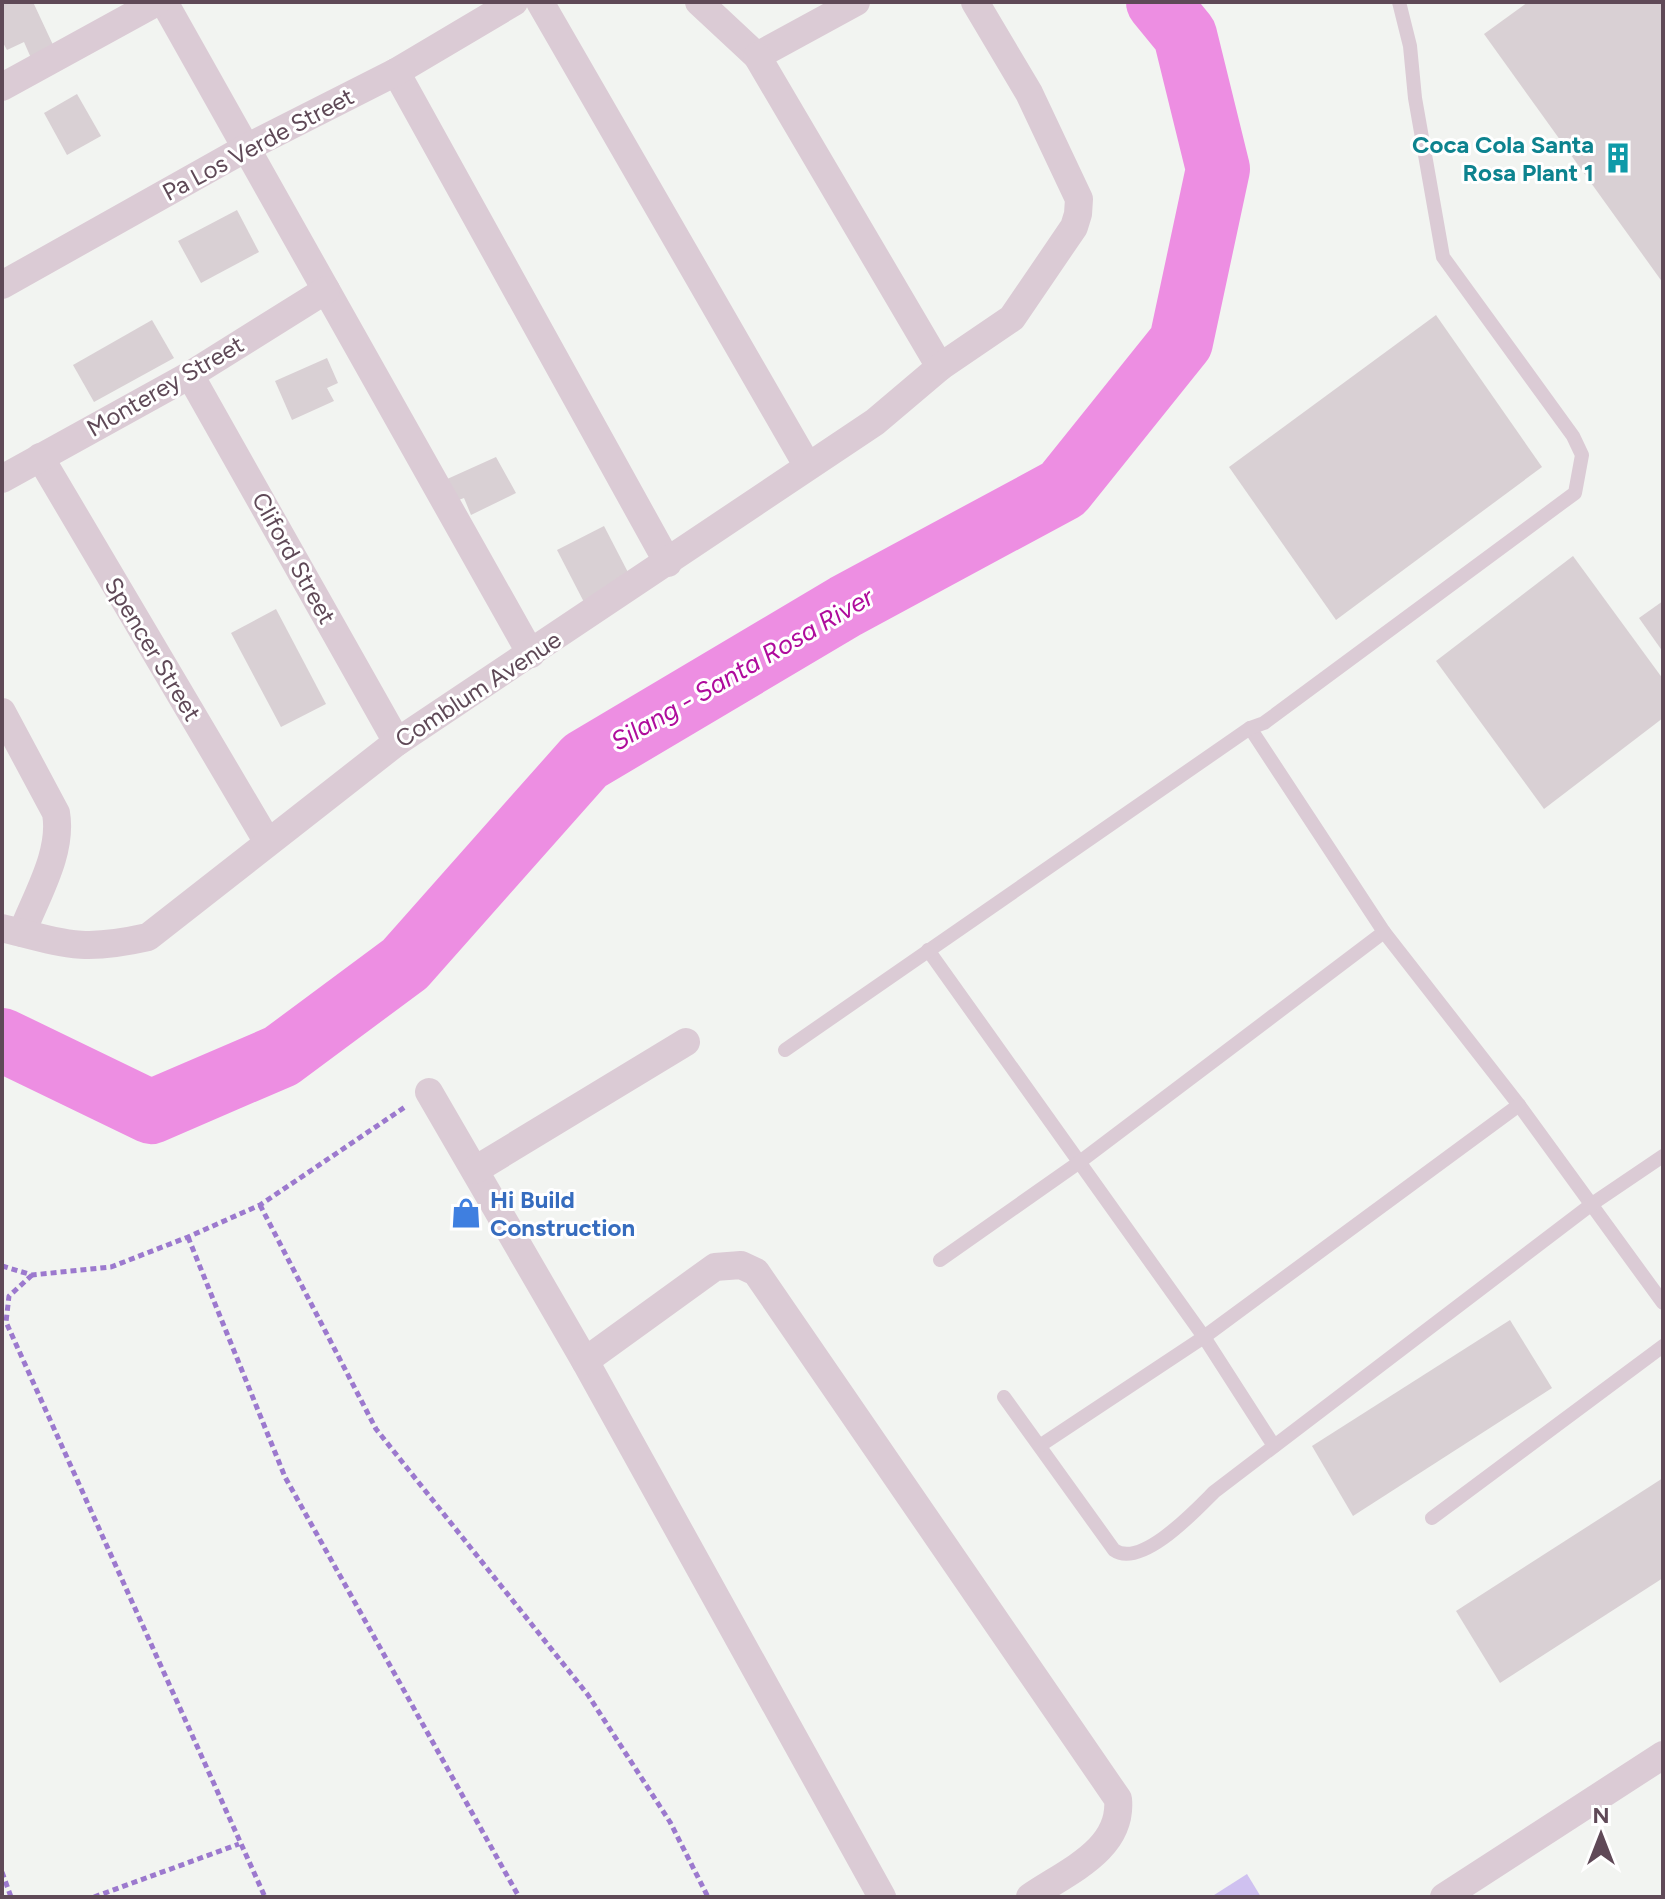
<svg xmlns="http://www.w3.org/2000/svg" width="1665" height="1899" font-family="Figtree,sans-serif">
<rect width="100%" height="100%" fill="#f2f4f1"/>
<path fill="#cfc1f0" d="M 1247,1874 L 1261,1897 L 1211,1897 Z"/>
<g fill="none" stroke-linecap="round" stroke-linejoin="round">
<path stroke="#ed8ee2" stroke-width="64" d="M 2,1040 L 151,1112 L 281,1056 L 405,964 L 585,761 L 846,606 L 1063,489 L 1181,342 L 1218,169 L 1185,35 L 1158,2"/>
</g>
<g fill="#d9d0d4">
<path d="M 33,2 L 54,47 L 31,58 L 24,42 L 7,50 L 2,41 L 2,3 Z"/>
<path d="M 1528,2 L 1663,2 L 1663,283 L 1484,34 Z"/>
<path d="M 77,94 L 101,136 L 67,155 L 44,113 Z"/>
<path d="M 237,210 L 259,252 L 201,283 L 178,241 Z"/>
<path d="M 1436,315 L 1542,467 L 1336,620 L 1229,467 Z"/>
<path d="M 152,320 L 174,358 L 94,402 L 73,365 Z"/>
<path d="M 327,358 L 338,383 L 327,388 L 334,401 L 292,420 L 275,381 Z"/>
<path d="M 496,457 L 516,493 L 471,515 L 464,498 L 456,501 L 445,480 Z"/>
<path d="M 604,526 L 633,582 L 586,606 L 557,550 Z"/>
<path d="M 1573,556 L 1663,679 L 1663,718 L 1544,809 L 1436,661 Z"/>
<path d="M 1663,601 L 1663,652 L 1639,618 Z"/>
<path d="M 276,609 L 326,704 L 281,727 L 231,633 Z"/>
<path d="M 1510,1320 L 1552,1388 L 1353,1516 L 1312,1446 Z"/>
<path d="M 1663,1478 L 1663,1578 L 1500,1683 L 1456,1611 Z"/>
</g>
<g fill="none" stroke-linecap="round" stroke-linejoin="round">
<g stroke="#9c79ce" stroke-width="5" stroke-dasharray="6 4" stroke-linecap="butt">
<path d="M 260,1205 L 376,1429 L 588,1695 L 670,1822 L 708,1897"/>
<path d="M 188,1237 L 285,1477 L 519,1897"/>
<path d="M 2,1266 L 32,1275 L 111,1267 L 188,1237 L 260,1205 L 405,1107"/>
<path d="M 32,1275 L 9,1296 L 6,1322 L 265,1897"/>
<path d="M 2,1872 L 11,1897"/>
<path d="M 94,1897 L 239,1844"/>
</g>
<g stroke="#dbcbd5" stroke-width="14">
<path d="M 1250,728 L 1384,932 L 1519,1105 L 1663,1303"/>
<path d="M 928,950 L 1204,1337 L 1274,1446"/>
<path d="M 785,1050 L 1250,728 L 1264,723 L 1575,493 L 1582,455 L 1573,436 L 1443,257 L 1415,98 L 1410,46 L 1399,2"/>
<path d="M 940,1260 L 1081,1161 L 1384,932"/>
<path d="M 1004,1397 L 1114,1550 C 1141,1569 1195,1511 1214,1492 L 1592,1204 L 1663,1156"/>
<path d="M 1041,1445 L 1204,1337 L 1519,1105"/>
<path d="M 1432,1518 L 1663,1346"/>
</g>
<g stroke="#dbcbd5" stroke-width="28">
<path d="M 164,2 L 531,654"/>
<path d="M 540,2 L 807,465"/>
<path d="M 699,2 L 757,56 L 856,2"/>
<path d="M 757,56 L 940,367"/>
<path d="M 396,72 L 668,563"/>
<path d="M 2,87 L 157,2"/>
<path d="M 2,285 L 246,148 L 396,72 L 514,2"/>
<path d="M 190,375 L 397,742"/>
<path d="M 40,457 L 267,841"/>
<path d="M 2,479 L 190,375 L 326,290"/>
<path d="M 2,712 L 56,813 C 63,853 36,896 22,933"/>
<path d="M 2,928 C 66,944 82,952 148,937 L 397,742 L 875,422 L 940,367 L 1012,318 L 1074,227 L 1078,214 L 1079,199 L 1029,93 L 975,2"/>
<path d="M 429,1092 L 585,1361 L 882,1897"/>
<path d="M 475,1170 L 686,1042"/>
<path d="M 585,1361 L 715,1267 L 741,1265 L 756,1272 L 1118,1799 C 1123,1850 1066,1872 1030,1897"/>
<path d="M 1444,1897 L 1663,1755"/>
</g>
</g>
<defs>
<g id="building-bare" transform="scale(2.4)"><path d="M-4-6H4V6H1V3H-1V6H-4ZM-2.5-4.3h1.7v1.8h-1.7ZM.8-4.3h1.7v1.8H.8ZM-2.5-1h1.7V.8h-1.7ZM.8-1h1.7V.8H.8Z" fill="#0f9aa8" stroke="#fff" stroke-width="2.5" paint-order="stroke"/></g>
<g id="shop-bare" transform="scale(2.4)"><path d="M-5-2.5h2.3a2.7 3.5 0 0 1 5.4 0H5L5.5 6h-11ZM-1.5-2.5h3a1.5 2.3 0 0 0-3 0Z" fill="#3f7fe0" stroke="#fff" stroke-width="2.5" paint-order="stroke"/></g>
</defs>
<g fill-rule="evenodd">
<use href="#building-bare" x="1618" y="158"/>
<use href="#shop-bare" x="466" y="1213"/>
</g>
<g text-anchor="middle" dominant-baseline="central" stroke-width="6" stroke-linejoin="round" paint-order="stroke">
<g font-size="24" fill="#5f4957" stroke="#fff">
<text transform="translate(258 144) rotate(-28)">Pa Los Verde Street</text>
<text transform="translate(165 386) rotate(-30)">Monterey Street</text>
<text transform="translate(294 558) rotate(61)">Cliford Street</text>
<text transform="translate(153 649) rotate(59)">Spencer Street</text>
<text transform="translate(478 689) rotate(-33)">Comblum Avenue</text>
</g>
<g font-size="24" font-weight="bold" fill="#0d838f" stroke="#fff" text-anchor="end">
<text x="1594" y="144">Coca Cola Santa<tspan x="1594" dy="28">Rosa Plant 1</tspan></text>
</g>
<g font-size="24" font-weight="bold" fill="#366cbe" stroke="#fff" text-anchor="start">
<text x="490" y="1199">Hi Build<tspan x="490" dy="28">Construction</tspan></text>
</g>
<g font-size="26" font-style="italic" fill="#af0c9c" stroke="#fff">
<text transform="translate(742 669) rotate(-30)">Silang - Santa Rosa River</text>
</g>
</g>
<rect width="1665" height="1899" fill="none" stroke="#5f4957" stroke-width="8"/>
<g transform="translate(1601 1835)" stroke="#ffffff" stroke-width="6" paint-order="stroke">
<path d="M0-6L14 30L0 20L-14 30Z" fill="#5f4957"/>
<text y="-12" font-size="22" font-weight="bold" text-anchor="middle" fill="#5f4957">N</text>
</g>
</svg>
